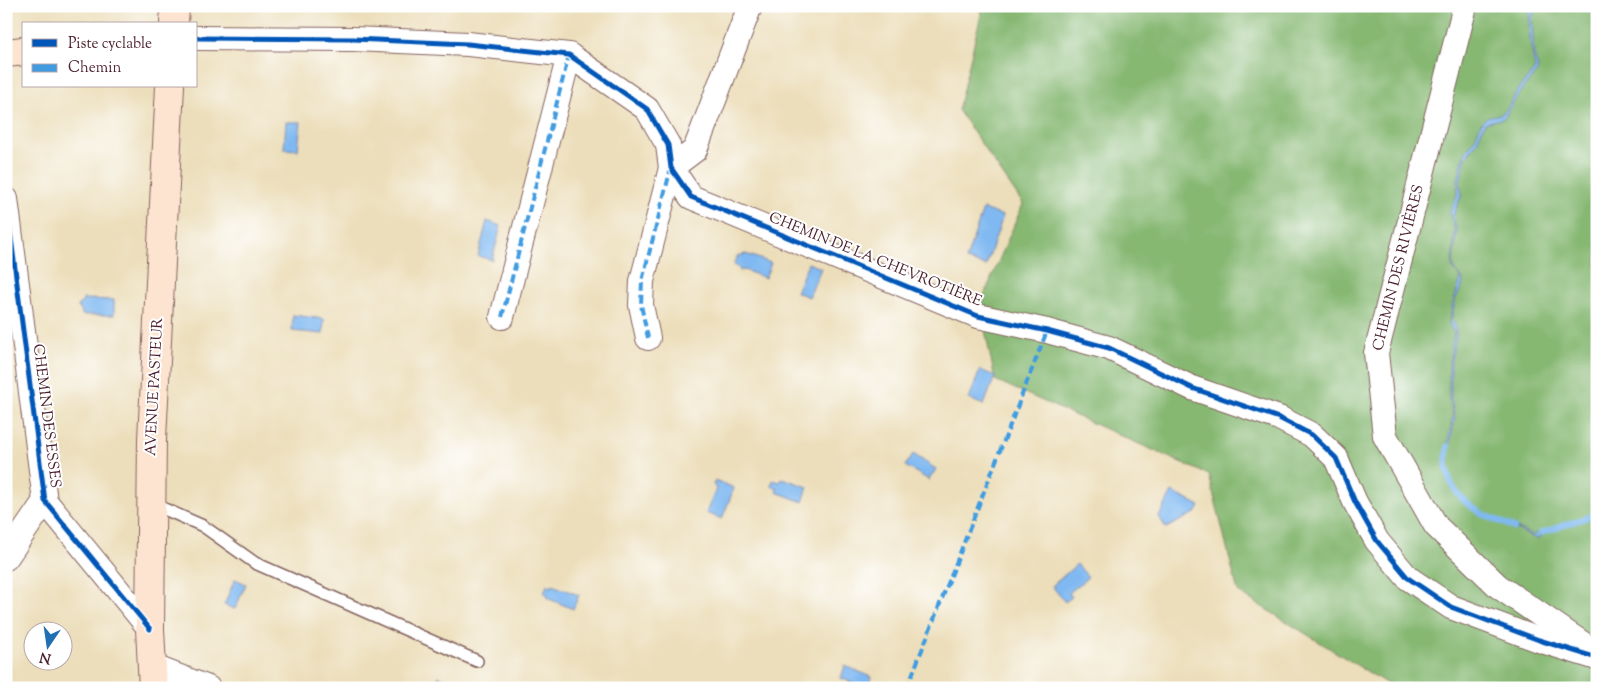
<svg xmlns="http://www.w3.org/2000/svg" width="1603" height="694" font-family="'Sorts Mill Goudy',serif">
<rect width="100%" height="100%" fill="#fff"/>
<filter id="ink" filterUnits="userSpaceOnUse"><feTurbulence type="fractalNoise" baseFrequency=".02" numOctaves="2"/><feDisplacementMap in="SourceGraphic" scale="10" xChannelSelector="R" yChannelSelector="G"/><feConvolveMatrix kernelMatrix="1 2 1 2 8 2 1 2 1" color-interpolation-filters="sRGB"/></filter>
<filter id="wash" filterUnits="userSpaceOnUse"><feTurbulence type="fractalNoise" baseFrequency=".0096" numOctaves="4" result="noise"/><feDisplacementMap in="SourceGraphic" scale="20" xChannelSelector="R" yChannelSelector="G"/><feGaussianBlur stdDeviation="1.12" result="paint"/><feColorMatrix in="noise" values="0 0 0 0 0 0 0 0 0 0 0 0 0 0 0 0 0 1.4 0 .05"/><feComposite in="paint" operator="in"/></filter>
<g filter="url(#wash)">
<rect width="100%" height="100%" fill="#ecdeba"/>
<path fill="#86b872" stroke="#686c4e" d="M 983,6 L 1597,6 L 1597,688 L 1394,688 L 1238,592 L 1209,475 L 995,380 L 980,305 L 1023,204 L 958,110 Z"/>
<g fill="#80b9f1" stroke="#656c8e">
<path d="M 1536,6 L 1541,6 L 1534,13 L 1532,19 L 1534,55 L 1538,67 L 1537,72 L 1522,89 L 1504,118 L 1485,123 L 1476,144 L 1466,157 L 1460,182 L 1462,194 L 1453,216 L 1457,231 L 1453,263 L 1454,268 L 1463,280 L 1462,287 L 1456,298 L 1451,321 L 1455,324 L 1456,337 L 1451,360 L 1451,399 L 1455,419 L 1446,463 L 1450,482 L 1468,504 L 1488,517 L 1500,520 L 1531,535 C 1538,535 1544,531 1550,528 C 1566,523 1581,518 1597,514 L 1549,529 L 1544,532 L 1539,539 C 1525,536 1514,526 1500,520 C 1497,519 1493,519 1489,517 C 1465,508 1446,485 1445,458 L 1453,416 L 1449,398 L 1449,362 L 1454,333 L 1449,323 L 1453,302 L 1461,279 L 1452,267 L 1455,230 L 1450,215 L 1450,212 L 1458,192 L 1458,180 L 1464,155 L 1475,138 L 1481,123 L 1487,117 L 1501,114 L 1507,109 L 1518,89 L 1533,72 L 1535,68 C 1531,50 1528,30 1530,12 Z"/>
<path d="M 286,122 L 301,122 L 298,150 L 284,149 Z"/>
<path d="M 983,209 L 1003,216 L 986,266 L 966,260 Z"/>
<path d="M 487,221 L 501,226 L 492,260 L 478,256 Z"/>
<path d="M 746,254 L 771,263 L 765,278 L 744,270 L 740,271 L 739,268 L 735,266 L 734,262 L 737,259 L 737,256 Z"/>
<path d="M 808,263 L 821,268 L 809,297 L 796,292 Z"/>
<path d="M 83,299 L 114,300 L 114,315 L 82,315 L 82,312 L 78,307 L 79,304 L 83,302 Z"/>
<path d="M 293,315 L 324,319 L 323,334 L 292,331 Z"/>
<path d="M 980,370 L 995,376 L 984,405 L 969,399 Z"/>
<path d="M 913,454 L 936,469 L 929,480 L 905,466 Z"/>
<path d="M 782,478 L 808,487 L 803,502 L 776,492 L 778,488 L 771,486 L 773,480 L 780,482 Z"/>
<path d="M 715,480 L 734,488 L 722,519 L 706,513 L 716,489 L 713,484 Z"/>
<path d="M 1172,492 L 1200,506 L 1197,512 L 1166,528 L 1159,517 Z"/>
<path d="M 1077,564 L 1088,577 L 1069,593 L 1072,597 L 1065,602 L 1052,586 Z"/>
<path d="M 235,579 L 246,584 L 235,609 L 224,605 Z"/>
<path d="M 547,585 L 551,587 L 552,585 L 579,595 L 573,609 L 547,598 L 548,595 L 544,593 Z"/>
<path d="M 845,666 L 872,677 L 867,688 L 864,688 L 841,678 Z"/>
<path d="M 439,676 L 450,681 L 447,688 L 433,688 Z"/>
</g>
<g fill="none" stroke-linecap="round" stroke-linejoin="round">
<g stroke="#80b9f1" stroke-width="6">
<path d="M 1448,446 C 1441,478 1457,501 1485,515 C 1495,520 1505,523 1514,528"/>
<path d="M 1541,533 L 1597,514"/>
</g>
</g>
</g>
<g filter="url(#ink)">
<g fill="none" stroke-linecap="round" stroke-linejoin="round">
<g stroke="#83625d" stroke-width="14">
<path id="lane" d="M 153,504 L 203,526 L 255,563 L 477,661"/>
</g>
<g stroke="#83625d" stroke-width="26">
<g id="street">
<path d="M 1465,6 L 1376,353 L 1385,436 L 1436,526 L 1498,586 L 1589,648"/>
<path d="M 196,38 L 353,39 L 468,44 L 569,55 L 647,109 L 668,145 L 671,168 L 691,197 L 978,316 L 1047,331 L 1109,348 L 1192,388 L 1279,418 L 1312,435 L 1336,458 L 1355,502 L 1377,541 L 1408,578 L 1451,607 L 1539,640 L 1597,658"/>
<path d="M 671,168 L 695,150 L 750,6"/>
<path d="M 6,199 L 45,501 L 150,629"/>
<path d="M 502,317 L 569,55"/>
<path d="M 648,338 L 641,305 L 642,281 L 671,168"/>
<path d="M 6,558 L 45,501"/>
<path d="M 151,666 L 208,688"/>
</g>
</g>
<g stroke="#83625d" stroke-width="30">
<g id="secondary">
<path d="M 174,24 L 175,6"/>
<path d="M 6,53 L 24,51"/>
<path d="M 153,688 L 150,629 L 152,439 L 170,86"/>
</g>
</g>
<use href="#lane" stroke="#fff" stroke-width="11"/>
<use href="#street" stroke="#fff" stroke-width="24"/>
<use href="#secondary" stroke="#fde4d1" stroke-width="28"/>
<g stroke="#409be1" stroke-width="4" stroke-dasharray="8 4" stroke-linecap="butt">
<path d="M 502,317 L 569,55"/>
<path d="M 648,338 L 641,305 L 642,281 L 671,168"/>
<path d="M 907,688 L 1047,331"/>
</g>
<g stroke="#fff" stroke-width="8">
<g id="cycleway">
<path d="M 196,38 L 353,39 L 468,44 L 569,55 L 647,109 L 668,145 L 671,168 L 691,197 L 978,316 L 1047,331 L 1109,348 L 1192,388 L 1279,418 L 1312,435 L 1336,458 L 1355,502 L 1377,541 L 1408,578 L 1451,607 L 1539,640 L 1597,658"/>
<path d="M 6,199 L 45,501 L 150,629"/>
</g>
</g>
<use href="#cycleway" stroke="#0057b8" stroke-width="5"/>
</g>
</g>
<g text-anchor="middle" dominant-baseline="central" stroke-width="4" stroke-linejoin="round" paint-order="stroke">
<g font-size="15" fill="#4a1f2b" stroke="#fff">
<text transform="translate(875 260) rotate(22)">CHEMIN DE LA CHEVROTIÈRE</text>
<text transform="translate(1399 268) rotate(-76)">CHEMIN DES RIVIÈRES</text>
<text transform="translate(155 387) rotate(-87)">AVENUE PASTEUR</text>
<text transform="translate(46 416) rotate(83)">CHEMIN DES ESSES</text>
</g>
</g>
<rect width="1603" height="694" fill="none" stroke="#fff" stroke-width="25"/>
<rect x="22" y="22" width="175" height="65" fill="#ffffff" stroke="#b7a5aa"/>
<rect x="32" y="39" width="25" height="8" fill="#0057b8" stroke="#b7a5aa"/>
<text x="68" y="48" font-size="15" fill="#4a1f2b">Piste cyclable</text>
<rect x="32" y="64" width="25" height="8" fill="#409be1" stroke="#b7a5aa"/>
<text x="68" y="72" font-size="15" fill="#4a1f2b">Chemin</text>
<g transform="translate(48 646) rotate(193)"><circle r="24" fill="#ffffff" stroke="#b7a5aa"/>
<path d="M0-4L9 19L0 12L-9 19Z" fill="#1f6fb2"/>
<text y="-8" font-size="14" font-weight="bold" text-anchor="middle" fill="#4a1f2b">N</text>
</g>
</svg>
